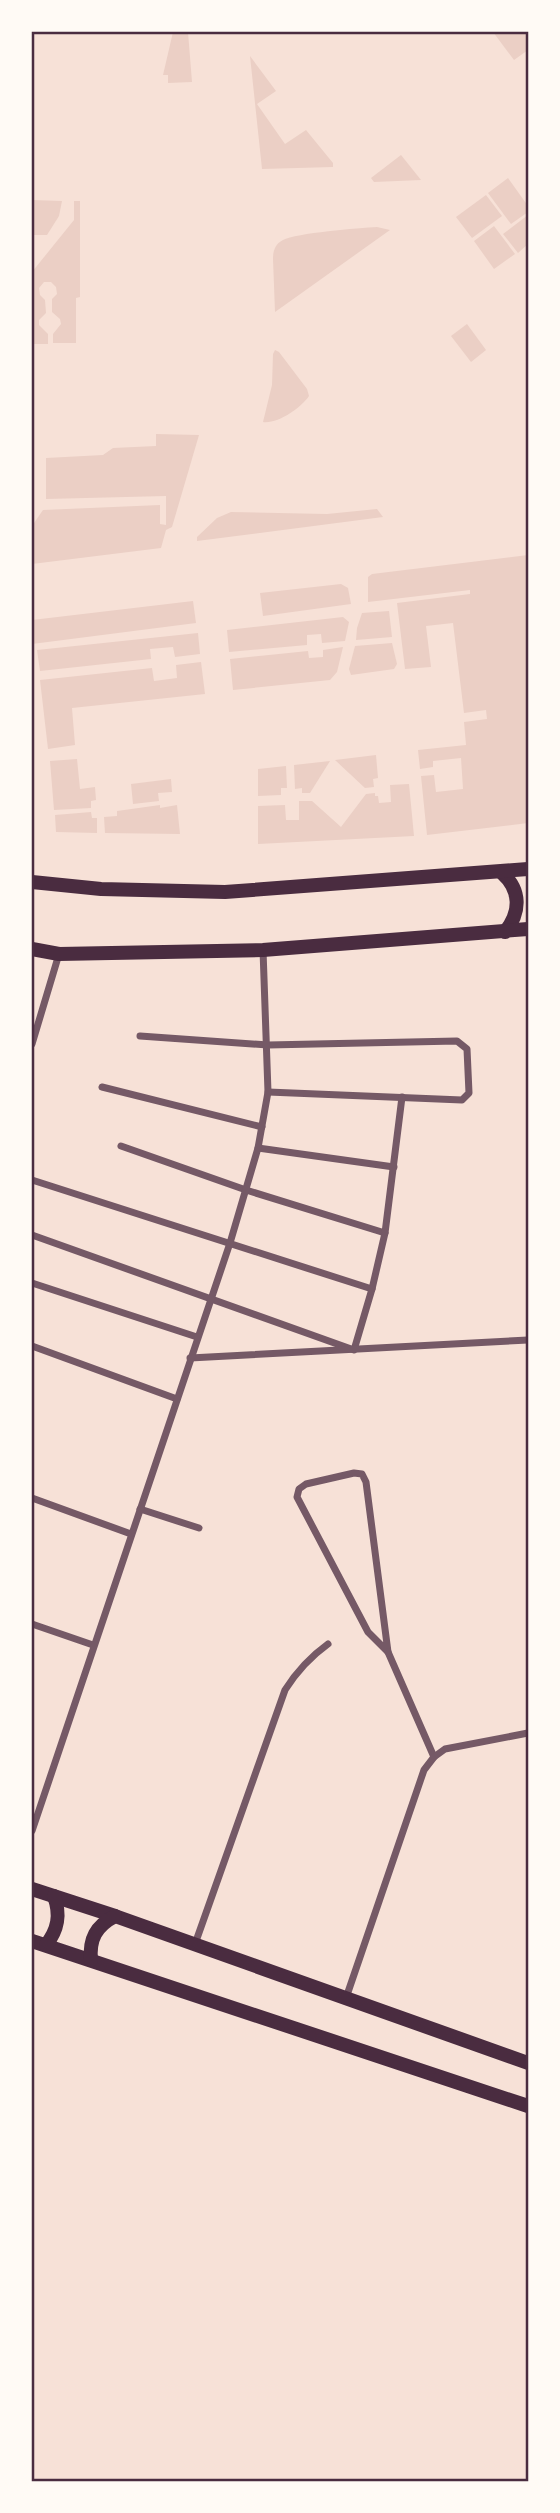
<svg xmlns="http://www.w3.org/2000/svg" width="560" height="2513" font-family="Inter,sans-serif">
<rect width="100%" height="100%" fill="#f7e1d7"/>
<g fill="#ebcfc5">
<path d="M 173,32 L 188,32 L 192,82 L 168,83 L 168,75 L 163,75 Z"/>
<path d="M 493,32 L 528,32 L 528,50 L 514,60 Z"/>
<path d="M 250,56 L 276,91 L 257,104 L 285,144 L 306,130 L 333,163 L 333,167 L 262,169 Z"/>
<path d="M 401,155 L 421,180 L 374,182 L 371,178 Z"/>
<path d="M 508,178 L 528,206 L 528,212 L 511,224 L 488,193 Z"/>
<path d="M 486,195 L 502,216 L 472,238 L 456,217 Z"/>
<path d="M 32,200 L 62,201 L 59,216 L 47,235 L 32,235 Z"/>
<path d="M 74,201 L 80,201 L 80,297 L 76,298 L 76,343 L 53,343 L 53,334 L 61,324 L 60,319 L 52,312 L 52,299 L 57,294 L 56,287 L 51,282 L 44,282 L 39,288 L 40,295 L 45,300 L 46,313 L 39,320 L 39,325 L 48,334 L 48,344 L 32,344 L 32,272 L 74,220 Z"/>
<path d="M 528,215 L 528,244 L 518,253 L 503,234 Z"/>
<path d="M 494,226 L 515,254 L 494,269 L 474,241 Z"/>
<path d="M 377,227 L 390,230 L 275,312 L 273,259 C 273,251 275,244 283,240 C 296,233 359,228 377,227 Z"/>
<path d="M 467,324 L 486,350 L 471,362 L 451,336 Z"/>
<path d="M 275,350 L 279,352 L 307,389 L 309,396 C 301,408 278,424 263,422 L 272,385 L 273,354 Z"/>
<path d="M 156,434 L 199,435 L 172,527 L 166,530 L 161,548 L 32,564 L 32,526 L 43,510 L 160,505 L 160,524 L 166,525 L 166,496 L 46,499 L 46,458 L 103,455 L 113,448 L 156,446 Z"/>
<path d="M 377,509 L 383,517 L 197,541 L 197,537 L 217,518 L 231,512 L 327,514 Z"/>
<path d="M 528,555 L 528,823 L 427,835 L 421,776 L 434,775 L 436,792 L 463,789 L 461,758 L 433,761 L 433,767 L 420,769 L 418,750 L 466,745 L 464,722 L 487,719 L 486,710 L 464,713 L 453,623 L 426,626 L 431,667 L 405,669 L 397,603 L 470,594 L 470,590 L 368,602 L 368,577 L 372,574 Z"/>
<path d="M 341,584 L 348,588 L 351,604 L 263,616 L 260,593 Z"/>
<path d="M 193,601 L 196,623 L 32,644 L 32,620 Z"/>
<path d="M 389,611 L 392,637 L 356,640 L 357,628 L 362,613 Z"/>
<path d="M 343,617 L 349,622 L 345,641 L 322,643 L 321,634 L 307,635 L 307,645 L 229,652 L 227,630 Z"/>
<path d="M 198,633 L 200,654 L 175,657 L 173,647 L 150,649 L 151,659 L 40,671 L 37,650 Z"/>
<path d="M 392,643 L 397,664 L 394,669 L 351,675 L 349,669 L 355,646 Z"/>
<path d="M 343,647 L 337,672 L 330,680 L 233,690 L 230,659 L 308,651 L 309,658 L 323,657 L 323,650 Z"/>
<path d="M 201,662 L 205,694 L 72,708 L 75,745 L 48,749 L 40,680 L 152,668 L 154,681 L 177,678 L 176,665 Z"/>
<path d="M 376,755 L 378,778 L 373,779 L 374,787 L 365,788 L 335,760 Z"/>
<path d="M 77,759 L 80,789 L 95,787 L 96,800 L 91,801 L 91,808 L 54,810 L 50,761 Z"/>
<path d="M 330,761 L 310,793 L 302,793 L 302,788 L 295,789 L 294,765 Z"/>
<path d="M 286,766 L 287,788 L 281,788 L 281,795 L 258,796 L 258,769 Z"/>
<path d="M 171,779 L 172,792 L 158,793 L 159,801 L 133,804 L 131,784 Z"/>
<path d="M 409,784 L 414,836 L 258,844 L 258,806 L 285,805 L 286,820 L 299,820 L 299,801 L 312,801 L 341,827 L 366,794 L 375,793 L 375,796 L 378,796 L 379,803 L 391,802 L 390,785 Z"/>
<path d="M 160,805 L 160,808 L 177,805 L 180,834 L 105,833 L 104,817 L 117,816 L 117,811 Z"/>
<path d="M 91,812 L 92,818 L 97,818 L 97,833 L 56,832 L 55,815 Z"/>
</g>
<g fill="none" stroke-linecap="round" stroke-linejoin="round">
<g stroke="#755966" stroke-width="7">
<path d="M 140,1036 L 268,1045 L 457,1041 L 467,1049 L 469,1093 L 462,1100 L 268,1092"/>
<path d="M 32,1044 L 59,954"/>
<path d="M 102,1087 L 262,1127"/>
<path d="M 121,1146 L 246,1190 L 385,1233"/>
<path d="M 258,1148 L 394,1167"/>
<path d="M 32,1180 L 372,1289"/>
<path d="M 32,1235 L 354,1350 L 372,1289 L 385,1233 L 402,1097"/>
<path d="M 32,1283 L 197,1337"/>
<path d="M 32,1346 L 177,1399"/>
<path d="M 190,1358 L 528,1340"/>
<path d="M 354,1473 L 362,1474 L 366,1482 L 388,1652 L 368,1632 L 297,1497 L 299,1489 L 306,1484 Z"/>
<path d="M 32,1498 L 131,1534"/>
<path d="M 140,1509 L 199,1528"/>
<path d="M 32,1624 L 93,1645"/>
<path d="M 388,1652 L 434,1757"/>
<path d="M 32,1831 L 230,1243 L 258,1148 L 268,1092 L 263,950"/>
<path d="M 195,1944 L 285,1690 C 297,1671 310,1657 328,1644"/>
<path d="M 346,1998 L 424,1770 L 434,1757 L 445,1749 L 528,1733"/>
</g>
<g stroke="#4a2c40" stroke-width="14">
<path d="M 502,873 C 521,890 521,912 505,932"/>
<path d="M 32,882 L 101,889 L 225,892 L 528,869"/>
<path d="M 32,949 L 59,954 L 263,950 L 528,929"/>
<path d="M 32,1889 L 115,1916 L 528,2063"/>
<path d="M 32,1941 L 528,2106"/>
<path d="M 46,1945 C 58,1930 61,1915 54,1896"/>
<path d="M 91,1960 C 89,1939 96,1926 115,1916"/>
</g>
</g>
<rect width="560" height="2513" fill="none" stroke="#fffaf5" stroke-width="66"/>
<rect x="33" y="33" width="494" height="2447" fill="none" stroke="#4a2c40" stroke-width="2.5"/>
</svg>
